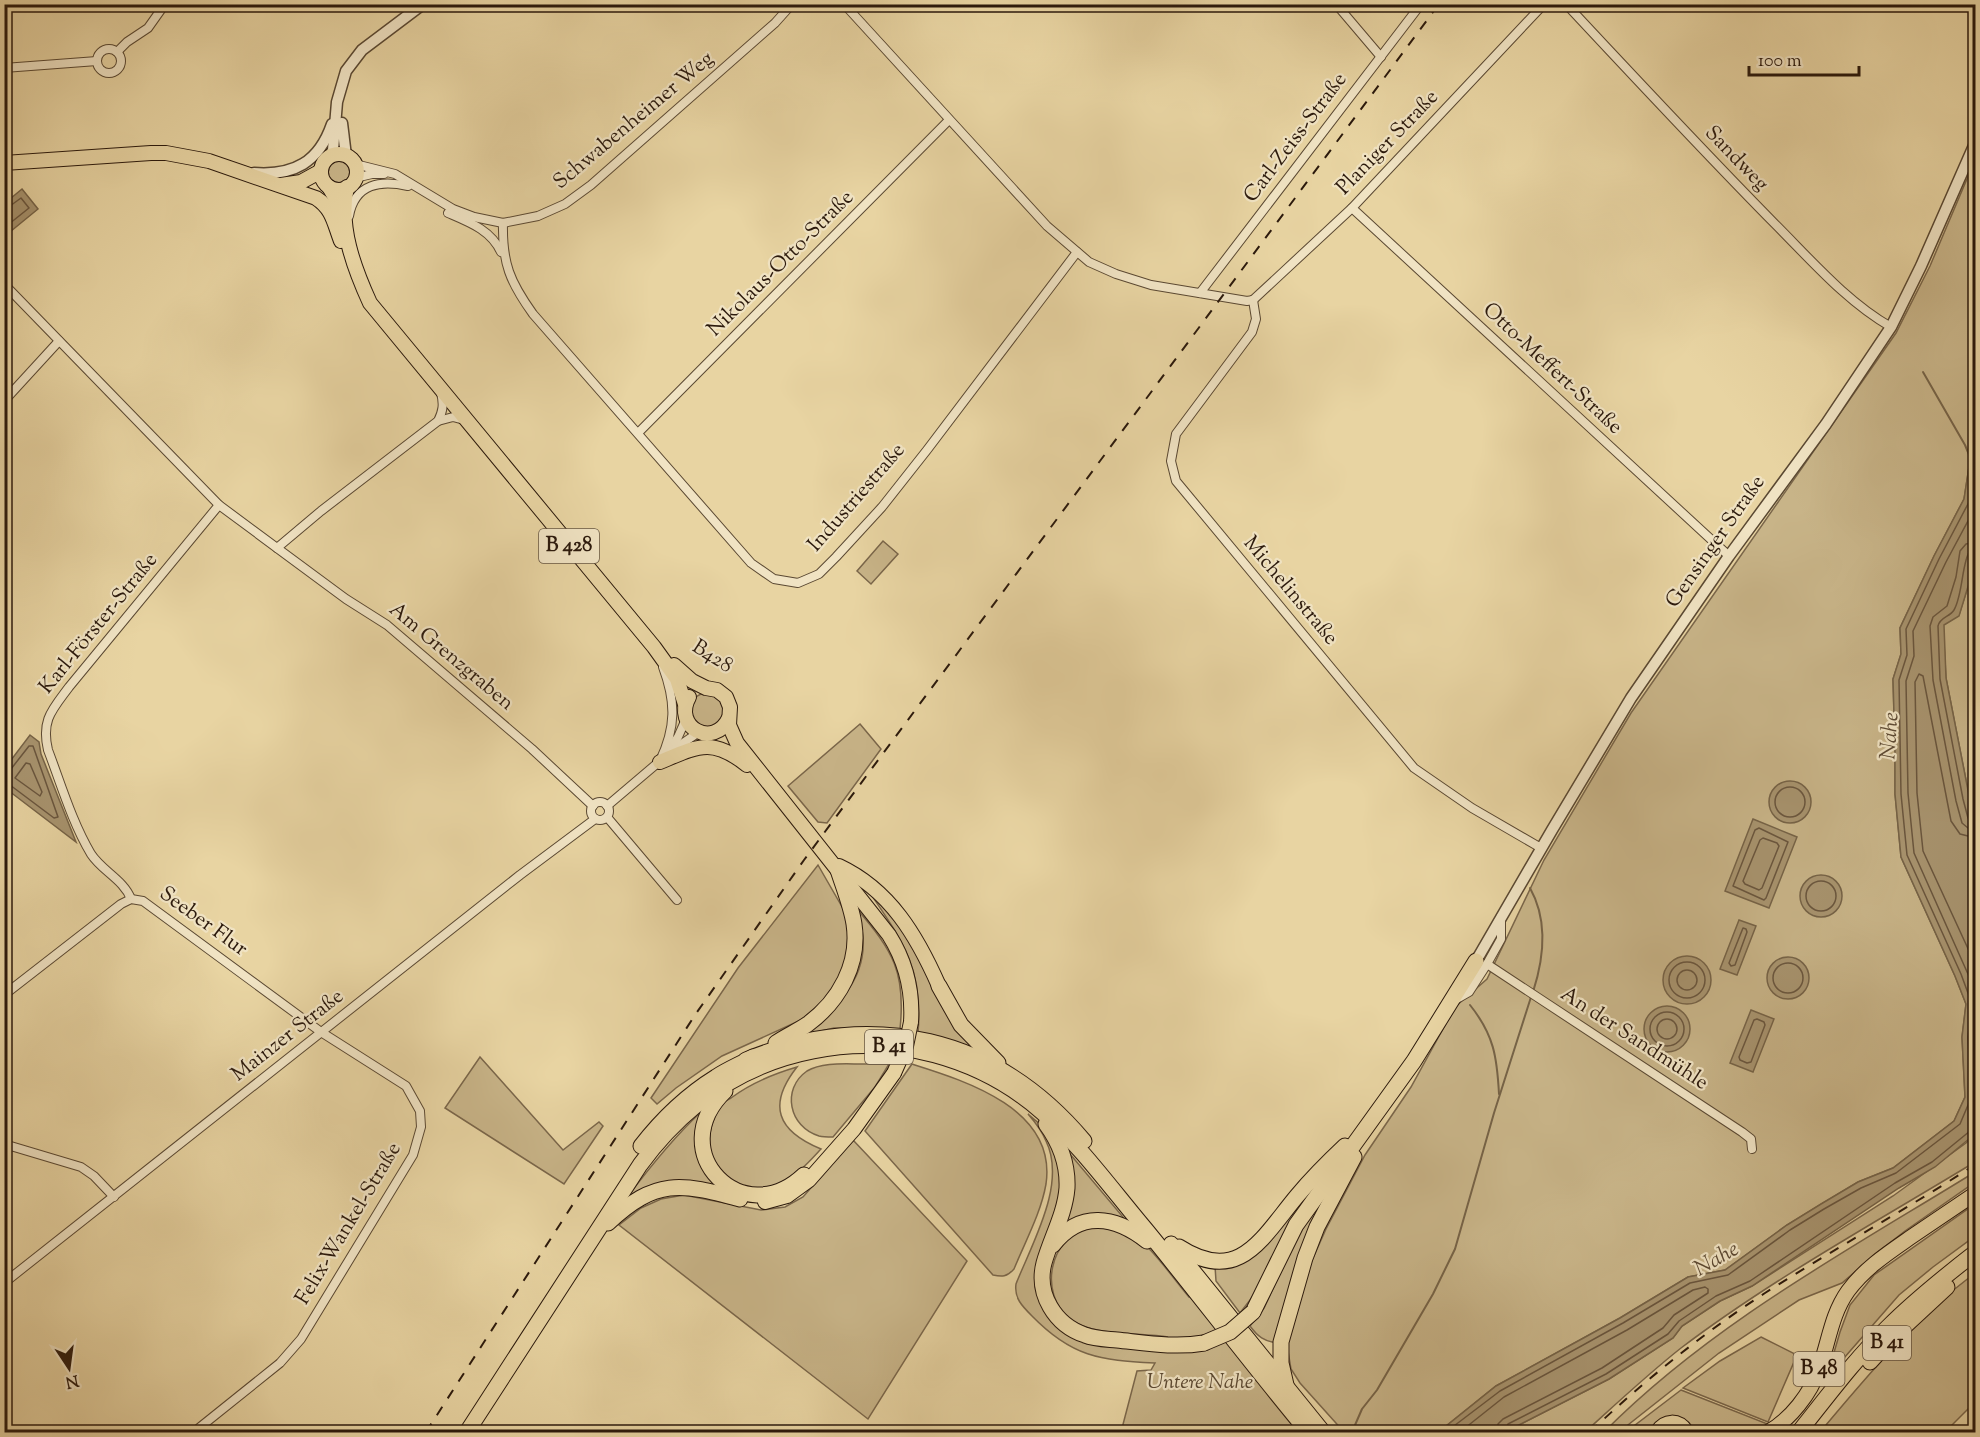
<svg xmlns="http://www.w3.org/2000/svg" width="1980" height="1437" font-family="'Sorts Mill Goudy',serif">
<rect width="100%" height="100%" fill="#e8d4a2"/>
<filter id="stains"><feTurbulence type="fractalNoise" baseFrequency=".00333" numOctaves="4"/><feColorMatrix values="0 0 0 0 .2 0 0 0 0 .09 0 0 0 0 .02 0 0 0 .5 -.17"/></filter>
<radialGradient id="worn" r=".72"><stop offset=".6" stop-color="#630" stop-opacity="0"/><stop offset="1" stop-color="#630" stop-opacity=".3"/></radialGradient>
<g fill="#c8b488" stroke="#7a664a" stroke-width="1.5">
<circle cx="338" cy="171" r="13"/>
<path d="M 1975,160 L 1975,450 L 1969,467 L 1964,499 L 1934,556 L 1900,628 L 1901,654 L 1893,679 L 1895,751 L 1895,794 L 1901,857 L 1955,976 L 1966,1004 L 1962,1037 L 1965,1097 L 1954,1121 L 1893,1168 L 1858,1182 L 1787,1225 L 1725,1270 L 1688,1277 L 1620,1318 L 1496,1386 L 1446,1426 L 1427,1432 L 1344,1432 L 1300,1383 L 1291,1369 L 1287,1345 L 1309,1267 L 1326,1229 L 1365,1155 L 1411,1087 L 1455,1007 L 1487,979 L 1544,860 L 1631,713 L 1896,333 L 1930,266 Z"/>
<path d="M 883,541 L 898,554 L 871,584 L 857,571 Z"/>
<path d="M 1975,553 L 1975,826 L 1946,678 L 1943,625 L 1959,615 L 1970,580 L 1971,558 Z"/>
<circle cx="707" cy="710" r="17"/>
<path d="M 860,724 L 881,749 L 827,823 L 818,822 L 788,786 Z"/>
<path d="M 818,865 L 845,912 L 851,931 L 848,961 L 839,982 L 824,1000 L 801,1020 L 722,1056 L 676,1088 L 657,1104 L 651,1098 L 738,968 Z"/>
<path d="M 868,890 L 889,910 L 983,1054 L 918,1033 C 924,969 902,940 868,890 Z"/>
<path d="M 857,909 C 893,951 906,972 900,1029 L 834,1028 L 795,1037 C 830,1011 867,986 863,936 C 862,927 859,918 857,909 Z"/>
<path d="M 480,1057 L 563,1150 L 599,1122 L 603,1126 L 564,1184 L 445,1108 Z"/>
<path d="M 862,1064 L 889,1064 L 875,1087 L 833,1137 C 829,1137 823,1137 819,1136 C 789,1127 781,1089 807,1071 C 822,1062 845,1064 862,1064 Z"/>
<path d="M 912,1064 C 966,1081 1057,1109 1046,1184 C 1041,1213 1025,1242 1014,1269 C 1007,1277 1002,1277 993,1275 L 865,1131 Z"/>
<path d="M 797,1067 C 767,1105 777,1131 821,1149 C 808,1163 797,1176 778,1184 C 735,1202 696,1162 714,1119 C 715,1115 717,1109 719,1106 C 722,1103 727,1100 731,1098 C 751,1083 773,1074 797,1067 Z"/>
<path d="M 701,1112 C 690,1143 695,1160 715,1186 C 677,1183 660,1178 626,1199 C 649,1168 672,1139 701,1112 Z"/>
<path d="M 1028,1114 L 1042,1126 L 1053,1142 L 1063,1184 L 1037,1270 L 1072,1335 L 1168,1337 C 1141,1332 1094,1337 1070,1319 C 1038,1294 1049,1236 1090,1227 C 1095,1225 1120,1229 1126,1231 C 1146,1238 1175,1281 1189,1297 L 1191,1294 L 1303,1432 L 1121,1432 L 1137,1371 L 1151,1370 L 1155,1363 C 1099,1360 1072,1357 1032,1316 C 1022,1306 1014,1298 1016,1284 C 1032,1243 1067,1184 1046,1141 C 1042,1131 1035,1122 1028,1114 Z"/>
<path d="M 1975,1134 L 1975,1162 C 1878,1221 1772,1279 1681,1348 C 1648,1374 1616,1404 1585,1432 L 1505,1432 L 1609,1379 L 1673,1338 L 1682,1326 L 1720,1301 L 1752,1286 L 1893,1196 L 1966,1143 Z"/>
<path d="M 853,1140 L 967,1261 L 868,1419 L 619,1225 L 641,1208 L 661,1199 L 684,1195 L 761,1210 L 785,1207 L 803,1197 Z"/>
<path d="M 1065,1148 L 1128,1223 L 1064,1228 Z"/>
<path d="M 1345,1151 L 1257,1291 L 1240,1313 L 1216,1281 L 1215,1266 L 1224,1266 Z"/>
<path d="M 1347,1166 L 1277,1343 C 1264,1341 1258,1337 1250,1326 L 1264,1308 L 1301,1228 Z"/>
<path d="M 1975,1172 L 1975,1182 L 1905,1231 L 1878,1252 L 1842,1283 L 1799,1300 L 1719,1353 L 1619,1432 L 1604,1432 C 1711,1324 1847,1251 1975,1172 Z"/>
<path d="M 1975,1204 L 1975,1236 L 1933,1267 L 1899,1295 L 1830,1374 L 1828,1373 L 1840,1332 L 1850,1305 L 1874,1275 Z"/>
<path d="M 1975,1273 L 1975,1402 L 1945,1432 L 1820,1432 C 1868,1375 1915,1318 1975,1273 Z"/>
<path d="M 1761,1337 L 1797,1355 L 1768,1422 L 1683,1388 L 1720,1361 Z"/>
<path d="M 1681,1390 L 1770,1425 L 1754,1432 L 1700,1432 L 1692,1431 L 1683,1422 L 1652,1432 L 1626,1432 Z"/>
</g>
<g fill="#a8946f" stroke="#766347" stroke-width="1.5">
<path d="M 22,189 L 38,209 L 5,236 L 5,203 Z"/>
<path d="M 1975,450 L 1975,553 L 1971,558 L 1970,580 L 1959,616 L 1944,625 L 1946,678 L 1975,826 L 1975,1134 L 1935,1167 L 1899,1188 L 1752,1286 L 1720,1301 L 1682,1326 L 1673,1338 L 1609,1379 L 1505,1432 L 1427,1432 L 1446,1426 L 1496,1386 L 1620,1318 L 1688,1277 L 1725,1270 L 1787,1225 L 1821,1204 L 1858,1182 L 1893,1168 L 1954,1121 L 1965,1097 L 1962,1037 L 1966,1004 L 1955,976 L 1901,857 L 1895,794 L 1895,751 L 1893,679 L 1901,654 L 1900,628 L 1934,556 L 1964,499 L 1969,467 Z"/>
<path d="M 30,735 L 39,742 L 41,754 L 76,842 L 5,788 L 5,768 Z"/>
<circle cx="1790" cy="802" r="21"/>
<path d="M 1753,819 L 1797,837 L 1769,908 L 1725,891 Z"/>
<circle cx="1821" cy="896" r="21"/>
<path d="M 1739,920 L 1756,926 L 1737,975 L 1720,969 Z"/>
<circle cx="1687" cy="980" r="24"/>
<circle cx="1788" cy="978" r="21"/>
<circle cx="1667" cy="1029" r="23"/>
<path d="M 1751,1010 L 1774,1019 L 1753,1072 L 1730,1063 Z"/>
</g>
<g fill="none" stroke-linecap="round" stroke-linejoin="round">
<g stroke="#6a563e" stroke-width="1.5">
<path d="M 4,207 L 10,206 L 21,198 L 29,208 L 4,228"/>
<path d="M 1976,506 L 1946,562 L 1913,631 L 1914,656 L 1906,681 L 1908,793 L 1914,853 L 1976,992"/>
<path d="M 1976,542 L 1966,544 L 1960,551 L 1956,577 L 1947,606 L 1933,617 L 1930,626 L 1933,680 L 1956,801 L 1962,823 L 1968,828 L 1976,829"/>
<path d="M 1976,550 L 1970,551 C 1962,560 1963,595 1954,610 C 1950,617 1940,617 1938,626 L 1940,679 L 1963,799 L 1968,818 L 1976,821"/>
<path d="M 26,763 L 30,764 L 42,792 L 40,796 L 15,778 Z"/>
<path d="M 4,771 L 11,769 L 29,746 L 33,746 L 58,817 L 54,818 L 10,785 L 4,784"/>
<circle cx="1790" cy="802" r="15"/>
<path d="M 1759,828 L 1788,842 L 1766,898 L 1764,900 L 1733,886 L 1755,830 Z"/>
<path d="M 1763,838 L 1777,843 L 1779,846 L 1762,888 L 1759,890 L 1745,884 L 1743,881 L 1760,840 Z"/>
<path d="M 1976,838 L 1960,834 L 1951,821 L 1923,676 L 1919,674 L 1915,682 L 1917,793 L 1923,851 L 1976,966"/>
<circle cx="1821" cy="896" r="15"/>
<path d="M 1743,928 L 1746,929 L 1747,932 L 1735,965 L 1731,966 L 1729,963 Z"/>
<circle cx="1687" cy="980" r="18"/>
<circle cx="1788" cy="978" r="15"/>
<circle cx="1687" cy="980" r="10"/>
<circle cx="1667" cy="1029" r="17"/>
<path d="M 1757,1019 L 1764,1022 L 1765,1025 L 1751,1062 L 1747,1063 L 1740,1060 L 1739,1057 L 1754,1020 Z"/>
<circle cx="1667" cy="1029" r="10"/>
<path d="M 1446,1432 L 1500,1391 L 1623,1323 L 1690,1283 L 1728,1275 L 1790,1230 L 1824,1209 L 1861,1188 L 1896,1173 L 1960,1124 L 1971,1098 L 1968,1037 L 1972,1004 L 1961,974 L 1907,855 L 1901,794 L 1899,680 L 1907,655 L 1906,629 L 1939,559 L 1969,502 L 1976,467"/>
<path d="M 1460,1432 L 1504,1397 L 1627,1330 L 1693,1290 L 1705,1287 L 1708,1289 L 1708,1293 L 1674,1315 L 1663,1328 L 1602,1368 L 1503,1419 L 1498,1424 L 1497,1432"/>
<path d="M 1504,1432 L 1508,1424 L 1606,1374 L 1668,1334 L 1679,1321 L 1716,1296 L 1750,1281 L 1895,1183 L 1932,1162 L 1970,1131 L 1976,1130"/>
</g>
<g stroke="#766347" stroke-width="2">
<path d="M 1923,372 L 1965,445 L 1972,462"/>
<path d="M 1530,888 C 1548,920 1544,958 1533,992"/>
<path d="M 1470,1005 C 1494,1035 1497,1057 1499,1094"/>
<path d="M 1352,1432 L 1362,1409 L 1377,1390 L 1433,1294 L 1455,1249 L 1494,1113 L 1531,997"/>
</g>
<g stroke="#5a4832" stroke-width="10">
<g id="minor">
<path d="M 844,4 L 1047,226 L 1089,262 L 1116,274 L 1151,285 L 1247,301 L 1253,300"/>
<path d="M 1336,4 L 1381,57"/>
<path d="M 1566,4 C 1635,78 1704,152 1775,224 C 1811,260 1847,302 1891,327"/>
<circle cx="109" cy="61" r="12"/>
<path d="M 117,52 L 127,42 L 148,28 L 165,4"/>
<path d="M 4,68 L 97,61"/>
<path d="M 355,164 L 395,174 L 453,209 L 474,217 L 503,223 L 538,216 L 565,204 L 591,185 L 775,23 L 792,4"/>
<path d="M 355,178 L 372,174 L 384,174"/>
<path d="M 1352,208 L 1729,556"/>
<path d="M 448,213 C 469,222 491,230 501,252"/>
<path d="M 349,216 C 355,183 381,180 408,186"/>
<path d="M 503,223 C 502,263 510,282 533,314 L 751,563 L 774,579 L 798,583 L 819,574 L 836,557 L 882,507 L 927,450 L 1077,252"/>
<path d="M 4,284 L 219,505 L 346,599 L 387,625 L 532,749 L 593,806"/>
<path d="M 1200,293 L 1421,4"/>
<path d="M 1253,300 L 1256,319 L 1252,332 L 1176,434 L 1171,461 L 1176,481 L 1414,768 L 1472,808 L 1541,848"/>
<path d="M 1253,300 L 1352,208 L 1544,4"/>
<path d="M 4,401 L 59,341"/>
<path d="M 438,421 L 453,417 L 464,420"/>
<path d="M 638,433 L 949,120"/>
<path d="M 277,548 L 321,511 L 438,421 C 443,411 444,404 441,393"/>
<path d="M 671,747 L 678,737 L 686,719"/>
<path d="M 660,761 C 676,727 676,702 663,667"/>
<circle cx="600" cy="811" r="9"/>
<path d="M 607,806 L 673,750 L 699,732"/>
<path d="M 607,817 L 677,900"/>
<path d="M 131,899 C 124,880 102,871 91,854 C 72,822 61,784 48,750 C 41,720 52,710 69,687 L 219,505"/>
<path d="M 1487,964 L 1742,1132 L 1751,1139 L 1752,1149"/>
<path d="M 4,995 L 121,904 L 131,899 L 143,901 L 321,1032 L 406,1086 L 420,1111 L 421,1127 L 413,1155 L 301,1339 L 280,1363 L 194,1432"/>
<path d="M 1455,1000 L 1469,992 L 1487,964 L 1501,939 L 1501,917"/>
<path d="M 4,1144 L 81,1167 L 94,1176 L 114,1197"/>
<path d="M 4,1283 L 520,875 L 595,819"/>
</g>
</g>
<g stroke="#5a4832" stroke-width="13">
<g id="tertiary">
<path d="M 342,123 L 346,156"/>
<path d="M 329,157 L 333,150 L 337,102 L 346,71 L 362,50 L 423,4"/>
<path d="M 254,173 C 294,176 319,162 332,124"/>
<path d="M 1476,961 L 1552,830 L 1631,698 L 1729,556 L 1826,424 L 1891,327 L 1921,266 L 1976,141"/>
</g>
</g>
<g stroke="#2b190c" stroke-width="16">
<g id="primary">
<circle cx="339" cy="172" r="18"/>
<path d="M 4,163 L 151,153 L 166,153 L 209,161 L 316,198 C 333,209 334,223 341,241"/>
<path d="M 281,185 L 301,182 L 321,171"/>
<path d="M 329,187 L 336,199 L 339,216"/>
<path d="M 347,187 C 338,226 354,268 370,303 L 654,647 L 677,679 L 685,704"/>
<path d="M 674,665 L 692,681 L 706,688 L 717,690 L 726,697 L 730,707 L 729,725 L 737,743 L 889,935 C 906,962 913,990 911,1022"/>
<path d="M 689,697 C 672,727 714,750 729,718"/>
<path d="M 660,762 C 698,746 712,737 747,765"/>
<path d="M 839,866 C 890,890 917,936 939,986"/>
<path d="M 765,1202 L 787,1196 L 809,1180 L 854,1129 L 894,1073"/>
<path d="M 1657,1432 C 1665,1420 1678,1419 1687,1432"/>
<path d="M 1768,1432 C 1790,1420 1811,1393 1819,1369 C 1829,1342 1831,1315 1848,1291 C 1865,1268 1888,1253 1911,1237 C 1932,1223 1954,1208 1976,1193"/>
</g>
</g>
<g stroke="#2b190c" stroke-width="17">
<g id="trunk">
<path d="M 939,986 L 961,1025 L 998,1063"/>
<path d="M 776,1043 C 786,1036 798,1031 808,1024 C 839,1001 860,964 854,924 C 851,905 843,886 837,867"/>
<path d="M 746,1060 C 872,1008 996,1036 1084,1141"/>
<path d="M 725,1091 C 662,1152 743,1233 804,1175"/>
<path d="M 1046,1124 C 1060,1143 1068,1164 1067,1188 C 1065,1214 1051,1238 1044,1263 C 1036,1294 1055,1325 1085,1335 C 1095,1339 1107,1339 1117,1340 C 1146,1343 1175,1348 1204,1343"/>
<path d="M 641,1146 C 662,1119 687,1095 716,1077 C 728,1069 741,1064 753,1057"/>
<path d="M 608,1223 C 656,1178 680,1183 740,1199"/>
<path d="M 1171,1244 L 1323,1432"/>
<path d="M 1053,1245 C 1080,1210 1115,1216 1147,1241"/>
<path d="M 1179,1247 C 1239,1286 1262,1238 1297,1196 C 1312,1178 1328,1162 1345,1146"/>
<path d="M 1253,1312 L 1296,1225 L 1414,1061 L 1476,961"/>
<path d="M 1870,1362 L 1892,1338 L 1947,1287"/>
<path d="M 1286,1385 L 1281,1363 L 1281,1342 L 1305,1258 L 1317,1227 L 1354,1157"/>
<path d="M 467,1432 L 640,1165 C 683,1106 741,1065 813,1051 C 894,1034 980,1058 1042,1112 C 1081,1146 1113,1191 1147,1231 C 1201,1297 1253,1366 1308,1432"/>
<path d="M 1799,1432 C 1827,1397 1855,1359 1888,1327 C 1915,1300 1945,1276 1976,1252"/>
</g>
</g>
<use href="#minor" stroke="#f0e3c3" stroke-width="8"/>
<use href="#tertiary" stroke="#f0e3c3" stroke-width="10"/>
<use href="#primary" stroke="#e8d4a2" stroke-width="14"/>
<use href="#trunk" stroke="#e8d4a2" stroke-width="15"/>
<g stroke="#2b190c" stroke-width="2" stroke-dasharray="10 10" stroke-linecap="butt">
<path d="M 426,1432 L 695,1015 L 804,860 L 1439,4"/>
<path d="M 1590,1432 C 1644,1381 1702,1334 1765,1293 C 1834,1249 1907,1209 1976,1164"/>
</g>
<g stroke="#2b190c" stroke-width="16" stroke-linecap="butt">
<path id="primary-bridge" d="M 894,1073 L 906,1046 L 911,1022"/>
</g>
<g stroke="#2b190c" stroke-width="17" stroke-linecap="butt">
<path id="trunk-bridge" d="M 1204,1343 L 1230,1332 L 1253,1312"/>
</g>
<use href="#primary-bridge" stroke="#e8d4a2" stroke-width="14"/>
<use href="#trunk-bridge" stroke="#e8d4a2" stroke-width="15"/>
</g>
<g text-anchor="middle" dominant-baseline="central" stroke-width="4.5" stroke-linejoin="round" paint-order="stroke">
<g fill="#f0e3c3" stroke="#665643" stroke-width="1.5">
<rect x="539" y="529" width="60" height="34" rx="4.5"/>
<rect x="865" y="1030" width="48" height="34" rx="4.5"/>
<rect x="1863" y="1326" width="48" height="34" rx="4.5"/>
<rect x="1793.5" y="1352" width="51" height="34" rx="4.5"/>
</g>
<g font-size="20" font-weight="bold" fill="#2b190c">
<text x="569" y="546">B 428</text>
<text x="889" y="1047">B 41</text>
<text x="1887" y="1343">B 41</text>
<text x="1819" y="1369">B 48</text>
</g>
<g font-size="21" fill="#2b190c" stroke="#f0e3c3">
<text transform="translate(634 121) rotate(-40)">Schwabenheimer Weg</text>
<text transform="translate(1296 138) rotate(-53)">Carl-Zeiss-Straße</text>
<text transform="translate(1388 143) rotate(-46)">Planiger Straße</text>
<text transform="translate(1736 159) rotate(46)">Sandweg</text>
<text transform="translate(781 264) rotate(-45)">Nikolaus-Otto-Straße</text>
<text transform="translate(1552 369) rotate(43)">Otto-Meffert-Straße</text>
<text transform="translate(857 498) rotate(-49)">Industriestraße</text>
<text transform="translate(1716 542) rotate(-55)">Gensinger Straße</text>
<text transform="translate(1290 591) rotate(50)">Michelinstraße</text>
<text transform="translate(99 624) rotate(-51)">Karl-Förster-Straße</text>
<text transform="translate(451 657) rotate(40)">Am Grenzgraben</text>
<text transform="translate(712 657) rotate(32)">B428</text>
<text transform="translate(203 922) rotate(36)">Seeber Flur</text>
<text transform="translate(288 1036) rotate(-38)">Mainzer Straße</text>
<text transform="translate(1634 1039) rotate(33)">An der Sandmühle</text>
<text transform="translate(349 1224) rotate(-59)">Felix-Wankel-Straße</text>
</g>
<g font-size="21" font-style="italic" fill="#5a4831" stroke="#f0e3c3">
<text x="1200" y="1383">Untere Nahe</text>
</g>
<g font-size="22" font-style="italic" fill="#5d4a34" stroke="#f0e3c3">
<text transform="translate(1891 736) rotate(-86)">Nahe</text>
<text transform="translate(1717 1260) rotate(-30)">Nahe</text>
</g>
</g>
<rect width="1980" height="1437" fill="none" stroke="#e8d4a2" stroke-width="24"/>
<rect x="6" y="6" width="1968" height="1425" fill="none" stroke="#2b190c" stroke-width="3"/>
<rect x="12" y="12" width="1956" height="1413" fill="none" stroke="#2b190c" stroke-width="1.5"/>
<g transform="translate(69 1368) rotate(167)" stroke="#f0e3c3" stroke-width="4.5" paint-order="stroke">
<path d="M0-4.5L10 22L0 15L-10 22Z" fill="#2b190c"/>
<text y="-9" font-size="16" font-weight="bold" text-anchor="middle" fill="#2b190c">N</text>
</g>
<path d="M1749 66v9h110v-9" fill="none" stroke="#2b190c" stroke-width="3"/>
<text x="1758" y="66" font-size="18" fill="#2b190c" stroke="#f0e3c3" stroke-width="4.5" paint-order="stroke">100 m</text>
<rect width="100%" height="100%" filter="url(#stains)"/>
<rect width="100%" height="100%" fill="url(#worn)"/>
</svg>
